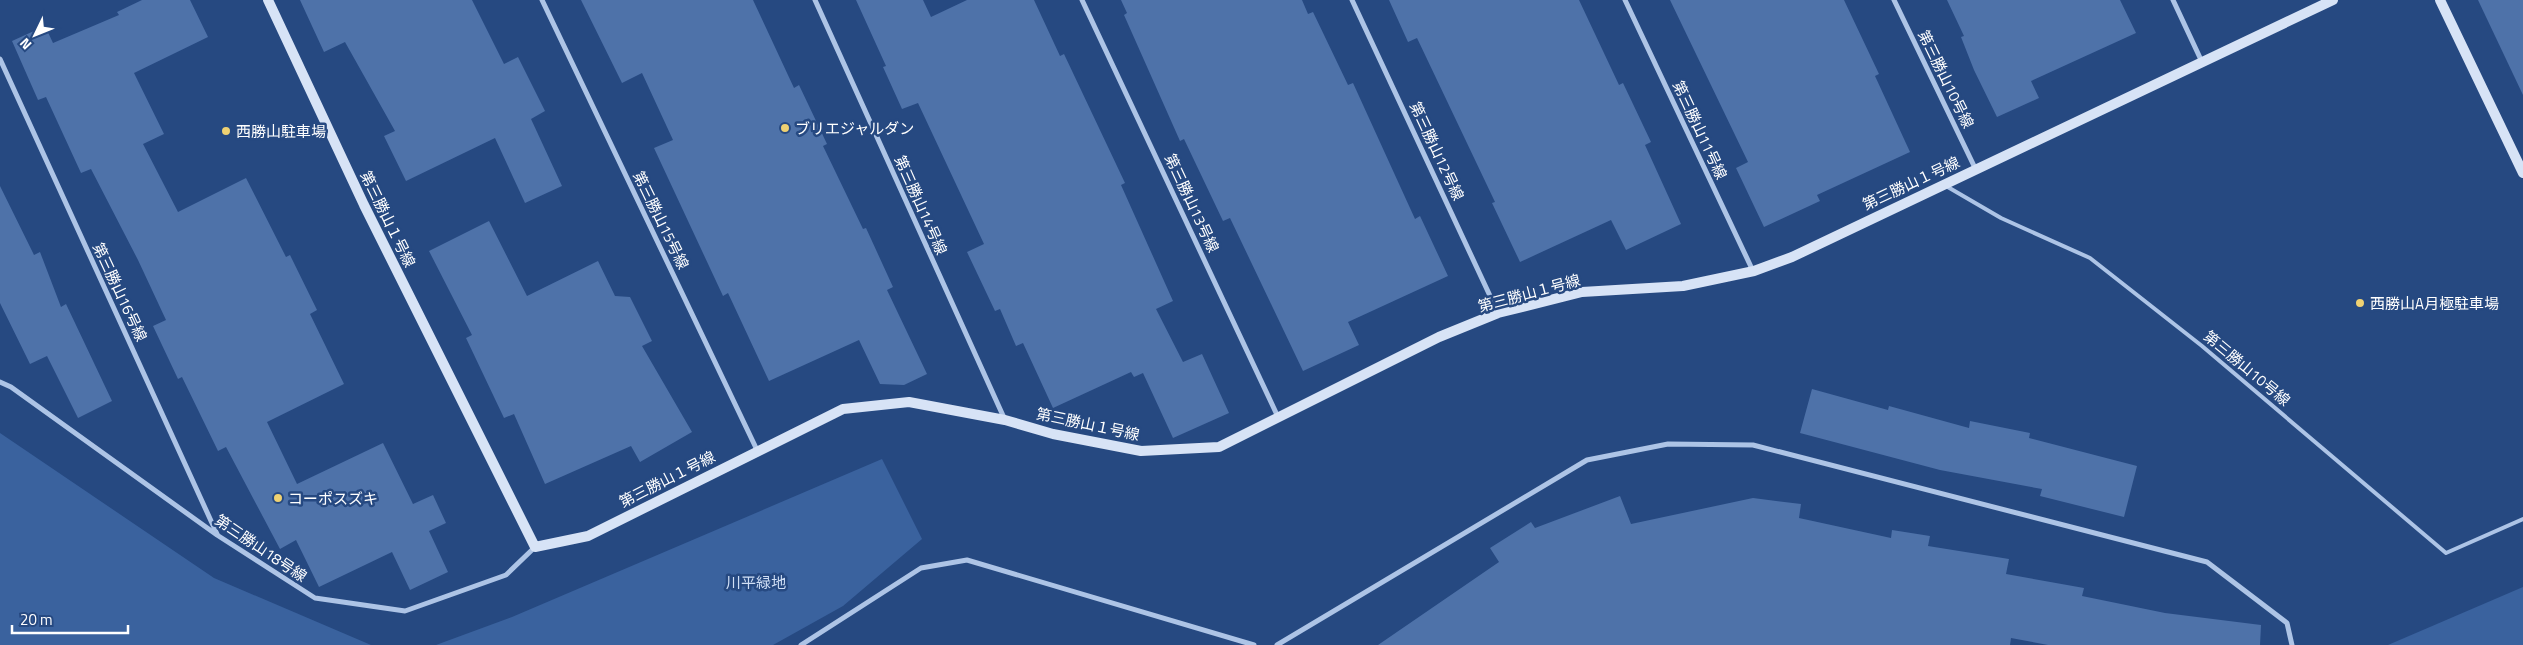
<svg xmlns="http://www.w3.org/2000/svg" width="2523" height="645" font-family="'Titillium Web','Noto Sans JP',sans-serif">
<rect width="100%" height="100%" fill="#264981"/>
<g fill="#3a629e">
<path d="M 0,433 L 214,578 L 371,645 L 0,645 Z"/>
<path d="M 882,459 L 922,539 L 843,606 L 773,645 L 436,645 L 512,617 Z"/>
<path d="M 2523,587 L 2523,645 L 2388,645 Z"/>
</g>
<g fill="#4e72a9">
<path d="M 142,0 L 190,0 L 208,37 L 134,73 L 164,134 L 143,144 L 178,212 L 246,178 L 286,257 L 290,255 L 317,310 L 310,314 L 344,384 L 267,422 L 297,484 L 383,443 L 413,504 L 433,495 L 446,523 L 429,531 L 448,572 L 410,590 L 392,552 L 319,587 L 296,540 L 280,549 L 226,447 L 218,451 L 182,377 L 178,379 L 153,326 L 166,320 L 138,260 L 91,169 L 81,173 L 46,97 L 38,100 L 12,41 L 45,26 L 53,43 L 119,15 L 117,12 Z"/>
<path d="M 300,0 L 472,0 L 504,64 L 518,57 L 545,111 L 531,119 L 562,186 L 525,203 L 495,138 L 406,181 L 384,136 L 395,131 L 345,42 L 324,52 Z"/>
<path d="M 581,0 L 753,0 L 794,88 L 799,85 L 827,144 L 823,146 L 863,229 L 866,228 L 893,287 L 887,290 L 927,374 L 904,385 L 880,384 L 859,340 L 769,381 L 728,293 L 723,296 L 654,148 L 673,140 L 642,73 L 622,83 Z"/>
<path d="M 856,0 L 923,0 L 931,17 L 967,0 L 1034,0 L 1060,56 L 1064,54 L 1125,183 L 1121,185 L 1173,301 L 1156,309 L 1183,362 L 1202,354 L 1229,413 L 1173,438 L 1143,373 L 1134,377 L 1131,372 L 1053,408 L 1023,343 L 1016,346 L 1000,309 L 995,311 L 967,252 L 984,244 L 918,103 L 902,109 L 883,67 L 886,66 Z"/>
<path d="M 1121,0 L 1302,0 L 1308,14 L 1313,12 L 1348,85 L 1353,83 L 1415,219 L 1420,216 L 1448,276 L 1348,322 L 1359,345 L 1303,371 L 1230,218 L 1223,221 L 1184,139 L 1180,141 L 1124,15 L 1127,13 Z"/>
<path d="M 1389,0 L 1579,0 L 1619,85 L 1623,83 L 1651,142 L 1645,145 L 1681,224 L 1626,250 L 1611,220 L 1520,262 L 1492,203 L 1495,202 L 1417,38 L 1408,42 Z"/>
<path d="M 1670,0 L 1844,0 L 1879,74 L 1875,76 L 1910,152 L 1817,195 L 1820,201 L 1764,227 L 1736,168 L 1748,162 Z"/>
<path d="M 1947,0 L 2120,0 L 2136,33 L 2031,81 L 2039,98 L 1997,117 L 1974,70 L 1961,37 L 1964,36 Z"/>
<path d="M 2478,0 L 2523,0 L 2523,95 Z"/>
<path d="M 0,186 L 34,255 L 40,252 L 61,307 L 66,304 L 112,401 L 78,418 L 47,356 L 30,364 L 0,303 Z"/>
<path d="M 489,221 L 527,296 L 598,261 L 615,296 L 630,297 L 652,341 L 642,346 L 692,432 L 640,462 L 631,446 L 545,484 L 514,414 L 504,418 L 466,338 L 472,335 L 429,251 Z"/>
<path d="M 1812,389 L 1888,410 L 1889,406 L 1969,428 L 1970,421 L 2030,433 L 2029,438 L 2137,466 L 2124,517 L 2040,496 L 2042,489 L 1940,470 L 1800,433 Z"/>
<path d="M 1620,496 L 1631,524 L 1753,498 L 1801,504 L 1799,518 L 1891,538 L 1892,530 L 1930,536 L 1928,546 L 2009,559 L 2006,574 L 2084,588 L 2082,596 L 2165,613 L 2261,625 L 2260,645 L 2048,645 L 2011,638 L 2010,645 L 1378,645 L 1499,562 L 1490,548 L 1531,522 L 1535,528 Z"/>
</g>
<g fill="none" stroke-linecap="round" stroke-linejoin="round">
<path stroke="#adc4e6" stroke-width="4" d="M 1946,186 L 2001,218 L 2090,258 L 2202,346 L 2446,553 L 2523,519"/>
<g stroke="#adc4e6" stroke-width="5">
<path d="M 542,0 L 757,450"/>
<path d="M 815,0 L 1005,420"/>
<path d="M 1082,0 L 1278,417"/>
<path d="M 1352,0 L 1498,313"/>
<path d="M 1625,0 L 1753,271"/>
<path d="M 1894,0 L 1976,170"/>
<path d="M 2173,0 L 2202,62"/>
<path d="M 0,59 L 217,534"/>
<path d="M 0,382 L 11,387 L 217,535 L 315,598 L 405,611 L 506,575 L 535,547"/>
<path d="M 801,645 L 921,568 L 967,560 L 1254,645"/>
<path d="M 1277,645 L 1587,460 L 1668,444 L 1753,445 L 2207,562 L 2287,623 L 2292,645"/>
</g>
<g stroke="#d7e3f6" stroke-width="10">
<path d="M 268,0 L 364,205 L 535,547 L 588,536 L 843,409 L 909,402 L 1005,420 L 1053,434 L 1141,451 L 1219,447 L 1439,337 L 1498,313 L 1582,292 L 1683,286 L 1754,271 L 1792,257 L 2333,0"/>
<path d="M 2440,0 L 2523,173"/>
</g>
</g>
<g fill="#efd172" stroke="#264981" stroke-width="2">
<circle cx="785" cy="128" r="5"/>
<circle cx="226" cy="131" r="5"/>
<circle cx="2360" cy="303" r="5"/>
<circle cx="278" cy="498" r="5"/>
</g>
<g text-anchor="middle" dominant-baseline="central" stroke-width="5" stroke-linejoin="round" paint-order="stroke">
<g font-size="15" fill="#fff" stroke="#264981">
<text transform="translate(1946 79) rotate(64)">第三勝山10号線</text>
<text transform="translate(1700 130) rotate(65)">第三勝山11号線</text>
<text transform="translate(1437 151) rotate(65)">第三勝山12号線</text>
<text transform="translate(1911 183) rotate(-25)">第三勝山１号線</text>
<text transform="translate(1192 203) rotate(65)">第三勝山13号線</text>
<text transform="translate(921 205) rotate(66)">第三勝山14号線</text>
<text transform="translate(388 219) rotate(64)">第三勝山１号線</text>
<text transform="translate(661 220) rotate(64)">第三勝山15号線</text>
<text transform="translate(120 292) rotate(65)">第三勝山16号線</text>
<text transform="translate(1529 293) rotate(-15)">第三勝山１号線</text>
<text transform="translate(2247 368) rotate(40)">第三勝山10号線</text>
<text transform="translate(1088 424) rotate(12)">第三勝山１号線</text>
<text transform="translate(667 479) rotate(-27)">第三勝山１号線</text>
<text transform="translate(261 548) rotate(34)">第三勝山18号線</text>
</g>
<g font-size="15" fill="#fff" stroke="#264981" text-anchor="start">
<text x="795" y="128">ブリエジャルダン</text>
<text x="236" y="131">西勝山駐車場</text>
<text x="2370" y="303">西勝山A月極駐車場</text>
<text x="288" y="498">コーポスズキ</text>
</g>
<g font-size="15" fill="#d0dff5" stroke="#264981">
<text x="756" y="582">川平緑地</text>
</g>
</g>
<g transform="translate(35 35) rotate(227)" stroke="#264981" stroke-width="4" paint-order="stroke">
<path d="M0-4L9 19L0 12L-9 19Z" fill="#ffffff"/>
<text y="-8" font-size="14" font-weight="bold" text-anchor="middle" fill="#ffffff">N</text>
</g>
<path d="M12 625v8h116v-8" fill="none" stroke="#ffffff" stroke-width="2.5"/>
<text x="20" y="625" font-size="15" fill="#ffffff" stroke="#264981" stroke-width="4" paint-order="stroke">20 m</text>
</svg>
